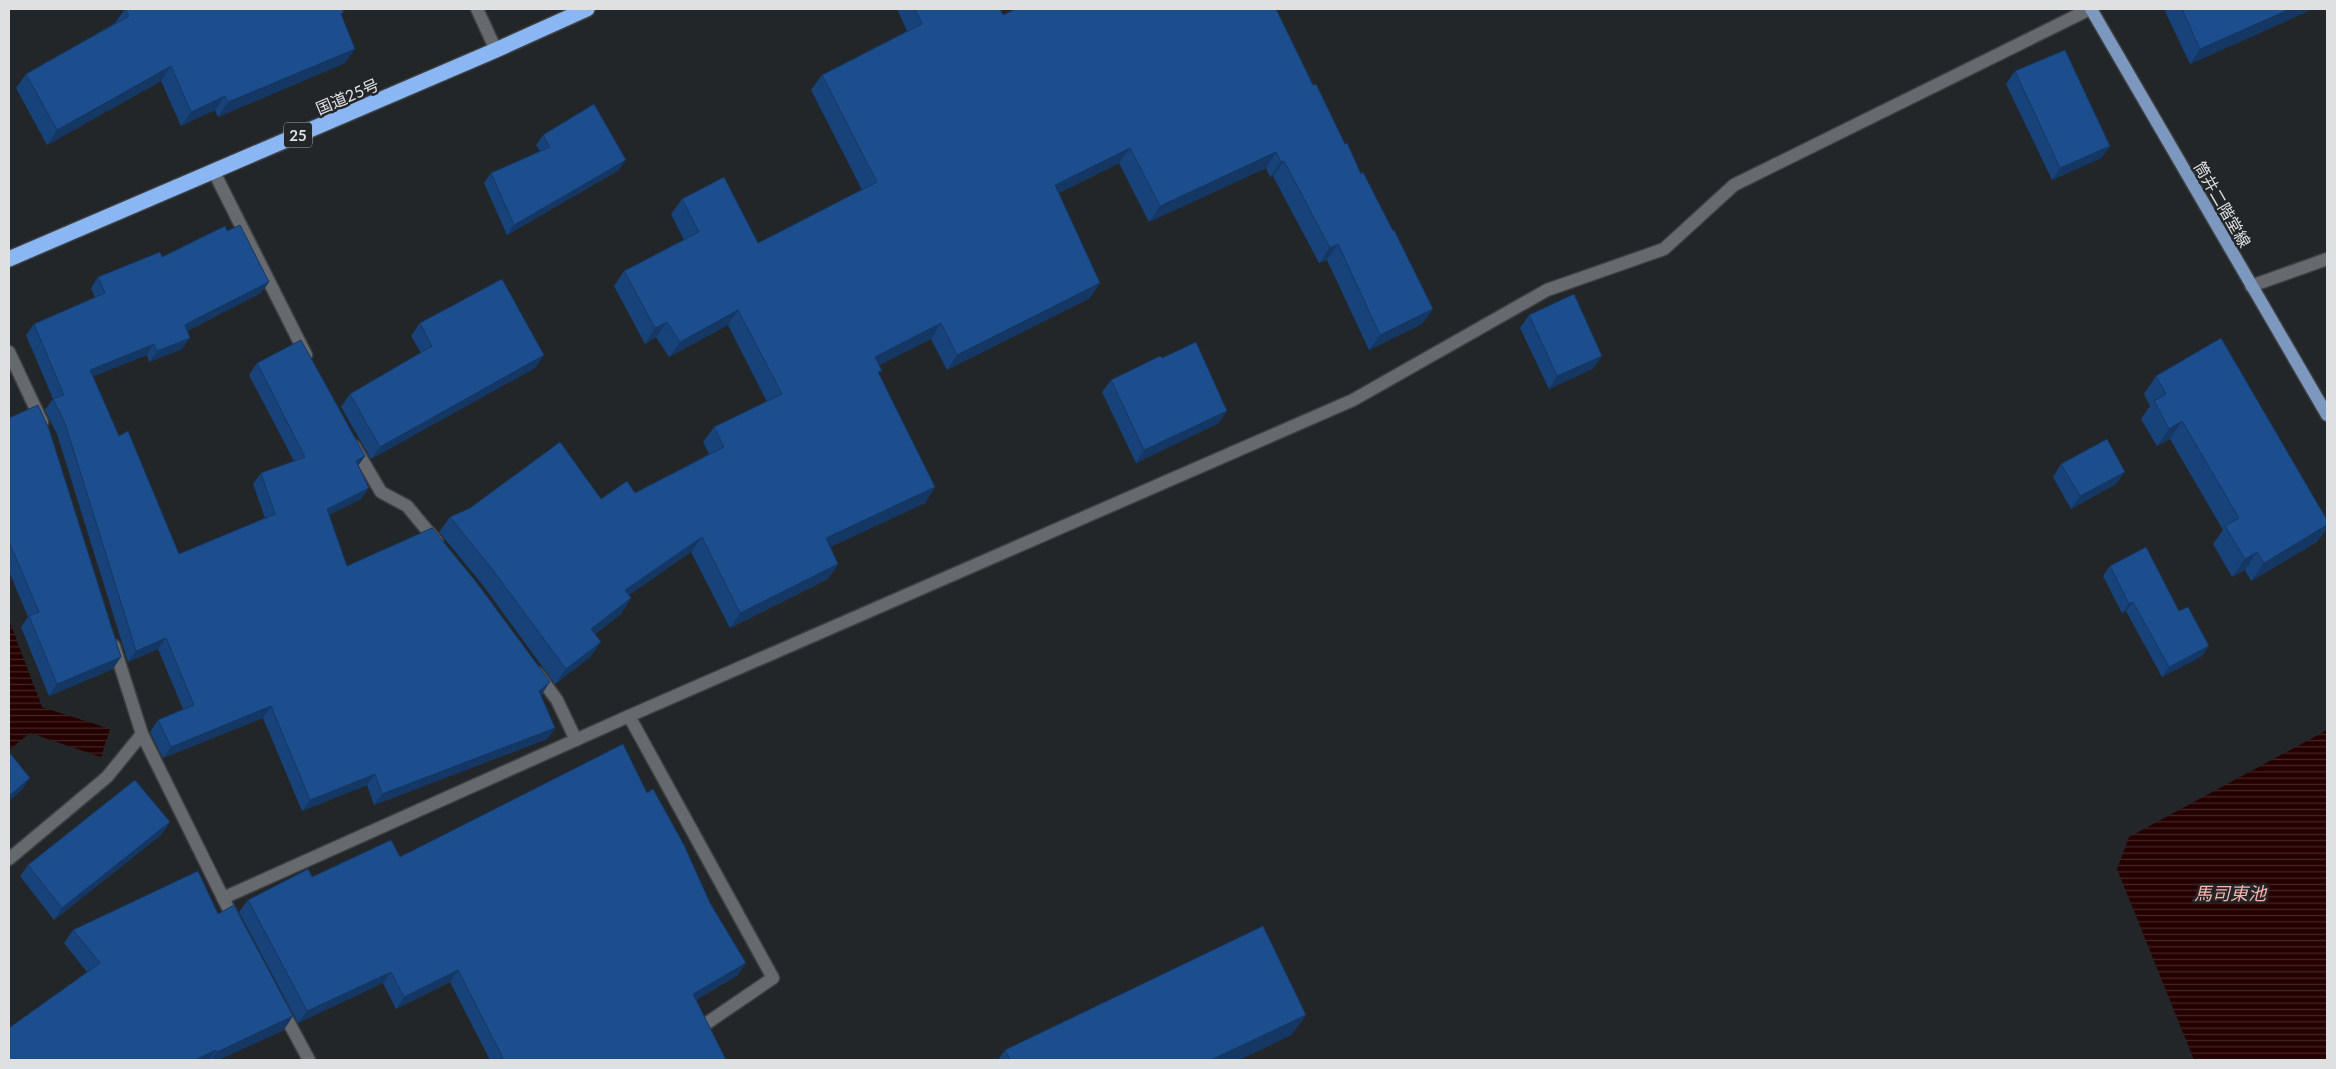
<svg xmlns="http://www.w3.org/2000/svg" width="2336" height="1069" font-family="Lato,'Noto Sans JP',sans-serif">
<defs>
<pattern id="water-rules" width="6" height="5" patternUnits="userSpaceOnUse" patternTransform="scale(1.25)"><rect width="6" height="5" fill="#250000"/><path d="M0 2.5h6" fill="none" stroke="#442525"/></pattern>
</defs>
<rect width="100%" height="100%" fill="#232629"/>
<g fill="url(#water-rules)">
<path d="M 9,620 L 42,707 L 110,729 L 101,757 L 30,733 L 9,750 Z"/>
<path d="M 2327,730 L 2327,1060 L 2194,1060 L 2117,869 L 2129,837 Z"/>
</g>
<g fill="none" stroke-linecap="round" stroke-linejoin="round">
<g stroke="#3e4144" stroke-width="15">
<g id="minor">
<path d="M 477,9 L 496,50"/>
<path d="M 214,172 L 306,355"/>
<path d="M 2251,286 L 2327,259"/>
<path d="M 9,352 L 42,422"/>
<path d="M 354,446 L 381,492 L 407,506 L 437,542"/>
<path d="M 114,646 L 142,734 L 235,922"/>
<path d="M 537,673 L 557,700 L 576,740"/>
<path d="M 629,716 L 773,978 L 707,1023"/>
<path d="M 9,859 L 107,777 L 142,734"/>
<path d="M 223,898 L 629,716 L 1353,400 L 1547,290 L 1664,249 L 1734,185 L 2090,9"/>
<path d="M 281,1008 L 309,1060"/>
</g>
</g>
<g stroke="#3e4144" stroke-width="15">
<path id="major" d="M 2091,9 L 2327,415"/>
</g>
<g stroke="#3e4144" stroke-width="18">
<path id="highway" d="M 9,259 L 496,50 L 587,9"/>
</g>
<use href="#minor" stroke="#66696e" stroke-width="12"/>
<use href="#major" stroke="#7c98be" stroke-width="12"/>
<use href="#highway" stroke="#8ab7f4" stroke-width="15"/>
</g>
<g fill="#18437a">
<path d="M 125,9 L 341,16 L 345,63 L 218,117 L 215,110 L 181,126 L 161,81 L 47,145 L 16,88 L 26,74 L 115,23 Z"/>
<path d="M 897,9 L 1000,9 L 1003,15 L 1313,85 L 1345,144 L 1393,231 L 1433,309 L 1422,324 L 1369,350 L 1327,260 L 1319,263 L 1273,176 L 1270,177 L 1266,168 L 1149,222 L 1119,163 L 1059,193 L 1090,298 L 947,370 L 931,339 L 879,365 L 879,374 L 935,487 L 925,503 L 830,547 L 838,564 L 828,579 L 730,628 L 691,552 L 629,595 L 631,598 L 621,614 L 595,634 L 601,642 L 590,657 L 555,684 L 482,584 L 439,532 L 450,517 L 601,499 L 635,493 L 709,454 L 703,442 L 714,427 L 767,402 L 728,325 L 669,357 L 656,337 L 645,344 L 614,286 L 624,271 L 684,240 L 671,214 L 682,199 L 758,243 L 862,190 L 811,90 L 822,75 L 907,31 Z"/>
<path d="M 2164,9 L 2313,9 L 2190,64 Z"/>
<path d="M 2015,71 L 2110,146 L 2101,158 L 2052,180 L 2006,84 Z"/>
<path d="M 543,135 L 619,170 L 507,235 L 484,183 L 491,173 L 540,151 L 536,145 Z"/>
<path d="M 227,231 L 269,282 L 261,293 L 187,331 L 182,349 L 149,362 L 147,355 L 93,376 L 119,436 L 179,554 L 265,518 L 253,484 L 261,473 L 294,461 L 249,375 L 257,363 L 365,456 L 358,466 L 361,499 L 329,515 L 347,566 L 542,694 L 541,695 L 555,728 L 547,739 L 374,805 L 367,785 L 302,811 L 263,718 L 163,758 L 150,732 L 158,720 L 183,709 L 158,649 L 128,662 L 57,434 L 45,410 L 53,399 L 26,335 L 34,324 L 95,298 L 91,288 L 98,277 L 162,257 Z"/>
<path d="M 1529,315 L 1594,368 L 1549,389 L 1520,328 Z"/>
<path d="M 420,323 L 544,355 L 535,368 L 371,459 L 341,407 L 350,394 L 421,353 L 411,336 Z"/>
<path d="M 2156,376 L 2327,520 L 2327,528 L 2317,542 L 2251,581 L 2245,570 L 2232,577 L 2213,544 L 2223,530 L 2170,439 L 2157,446 L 2141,419 L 2150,406 L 2144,394 Z"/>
<path d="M 1111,380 L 1219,423 L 1136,463 L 1102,392 Z"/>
<path d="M 9,418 L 113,669 L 49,696 L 21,627 L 28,617 L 9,571 Z"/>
<path d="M 2061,464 L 2116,484 L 2071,509 L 2053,477 Z"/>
<path d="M 2110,566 L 2202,656 L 2162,677 L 2126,611 L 2122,613 L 2103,576 Z"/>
<path d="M 647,793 L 738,975 L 696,1000 L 726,1060 L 490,1060 L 450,982 L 396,1009 L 383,983 L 298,1023 L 239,912 L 248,900 L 312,877 L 400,857 Z"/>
<path d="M 162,834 L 54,920 L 20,876 L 28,865 Z"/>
<path d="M 218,914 L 284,1030 L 218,1060 L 9,1060 L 87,972 L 64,943 L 73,930 Z"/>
<path d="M 1306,1015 L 1291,1035 L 1239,1060 L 998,1060 L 1005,1050 Z"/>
</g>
<g fill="#143763">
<path d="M 2290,9 L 2313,9 L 2190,64 L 2200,49 Z"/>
<path d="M 355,49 L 345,63 L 218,117 L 228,102 Z"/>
<path d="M 171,66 L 161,81 L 47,145 L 57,130 Z"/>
<path d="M 225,96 L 215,110 L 181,126 L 191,112 Z"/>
<path d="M 2110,146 L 2101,158 L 2052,180 L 2060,168 Z"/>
<path d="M 1130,148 L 1119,163 L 1044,200 L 1055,185 Z"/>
<path d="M 1276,152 L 1266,168 L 1149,222 L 1160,206 Z"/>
<path d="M 626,160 L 619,170 L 507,235 L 514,225 Z"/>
<path d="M 1284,161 L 1273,176 L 1270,177 L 1281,162 Z"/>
<path d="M 1338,244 L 1327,260 L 1319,263 L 1330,248 Z"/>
<path d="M 269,282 L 261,293 L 180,334 L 185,325 L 188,323 Z"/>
<path d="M 1100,283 L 1090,298 L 947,370 L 957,355 Z"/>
<path d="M 1433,309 L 1422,324 L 1369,350 L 1380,335 Z"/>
<path d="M 738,310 L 728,325 L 669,357 L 680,342 Z"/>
<path d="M 667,322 L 656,337 L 645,344 L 655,328 Z"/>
<path d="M 941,323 L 931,339 L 864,373 L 875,357 Z"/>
<path d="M 190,338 L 182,349 L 149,362 L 157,351 Z"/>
<path d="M 154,344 L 147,355 L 82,381 L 90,370 Z"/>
<path d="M 544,355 L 535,368 L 371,459 L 380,447 Z"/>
<path d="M 1602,356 L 1594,368 L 1549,389 L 1557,376 Z"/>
<path d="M 1227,411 L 1219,423 L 1136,463 L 1144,450 Z"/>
<path d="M 2182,421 L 2170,439 L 2157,446 L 2169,429 Z"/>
<path d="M 365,456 L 357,467 L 356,461 Z"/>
<path d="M 2125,472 L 2116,484 L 2071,509 L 2080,496 Z"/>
<path d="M 935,487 L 925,503 L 815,554 L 826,538 Z"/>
<path d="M 369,488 L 361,499 L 319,520 L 327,509 Z"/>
<path d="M 2327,525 L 2327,528 L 2317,542 L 2251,581 L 2264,563 Z"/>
<path d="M 702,537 L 691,552 L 614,605 L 625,590 Z"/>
<path d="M 2257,552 L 2245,570 L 2232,577 L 2245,559 Z"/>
<path d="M 838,564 L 828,579 L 730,628 L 740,613 Z"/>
<path d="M 631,598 L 621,614 L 580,644 L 591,629 Z"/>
<path d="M 2133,602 L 2126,611 L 2122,613 L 2129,604 Z"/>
<path d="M 166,638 L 158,649 L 128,662 L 136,651 Z"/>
<path d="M 601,642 L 590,657 L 555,684 L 566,669 Z"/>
<path d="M 2209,646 L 2202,656 L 2162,677 L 2169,667 Z"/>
<path d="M 121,657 L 113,669 L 49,696 L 57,684 Z"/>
<path d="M 550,682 L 542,694 L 531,702 L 539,691 Z"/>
<path d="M 271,706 L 263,718 L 163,758 L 171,747 Z"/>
<path d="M 555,728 L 547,739 L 374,805 L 382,794 Z"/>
<path d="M 375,774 L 367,785 L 302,811 L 310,800 Z"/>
<path d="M 30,778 L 22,790 L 9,801 L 9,796 Z"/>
<path d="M 170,822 L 162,834 L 54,920 L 62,908 Z"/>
<path d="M 746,963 L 738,975 L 685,1006 L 693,994 Z"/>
<path d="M 458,970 L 450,982 L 396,1009 L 404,997 Z"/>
<path d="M 391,972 L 383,983 L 298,1023 L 307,1011 Z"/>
<path d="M 1306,1015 L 1291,1035 L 1239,1060 L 1211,1060 Z"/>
<path d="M 293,1016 L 284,1030 L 218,1060 L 211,1060 L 217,1052 Z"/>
<path d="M 216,1050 L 209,1060 L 195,1060 Z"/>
</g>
<g fill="#1c4e8e" stroke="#143763">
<path d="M 125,9 L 342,9 L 344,12 L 341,14 L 355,49 L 228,102 L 225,96 L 191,112 L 171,66 L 57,130 L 26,74 L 129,16 Z"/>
<path d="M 915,9 L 1000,9 L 1003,15 L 1016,9 L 1276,9 L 1313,85 L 1316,84 L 1345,144 L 1347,143 L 1361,174 L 1363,172 L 1393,231 L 1394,230 L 1433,309 L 1380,335 L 1338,244 L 1330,248 L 1284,161 L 1281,162 L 1276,152 L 1160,206 L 1130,148 L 1055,185 L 1100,283 L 957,355 L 941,323 L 875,357 L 882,371 L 878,372 L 935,487 L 826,538 L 838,564 L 740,613 L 702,537 L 625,590 L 631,598 L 591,629 L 601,642 L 566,669 L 492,569 L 450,517 L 470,508 L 560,442 L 601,499 L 627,481 L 635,493 L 724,447 L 714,427 L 782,394 L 738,310 L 680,342 L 667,322 L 655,328 L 624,271 L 699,232 L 682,199 L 724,177 L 758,243 L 877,182 L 822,75 L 922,24 Z"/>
<path d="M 2182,9 L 2290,9 L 2200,49 Z"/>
<path d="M 2065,50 L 2110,146 L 2060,168 L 2015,71 Z"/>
<path d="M 594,104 L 626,160 L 514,225 L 491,173 L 550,147 L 543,135 Z"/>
<path d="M 240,225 L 269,282 L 188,323 L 185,325 L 190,338 L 157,351 L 154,344 L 90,370 L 119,436 L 128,431 L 179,554 L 275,514 L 261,473 L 305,457 L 257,363 L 301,340 L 365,456 L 356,461 L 369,488 L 327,509 L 347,566 L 432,528 L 477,583 L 550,682 L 539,691 L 555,728 L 382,794 L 375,774 L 310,800 L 271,706 L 171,747 L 158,720 L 194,705 L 166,638 L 136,651 L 65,423 L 53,399 L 64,395 L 34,324 L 105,293 L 98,277 L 160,252 L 162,257 L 225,226 L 227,231 Z"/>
<path d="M 502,279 L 544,355 L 380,447 L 350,394 L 432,346 L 420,323 Z"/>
<path d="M 1574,294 L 1602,356 L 1557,376 L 1529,315 Z"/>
<path d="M 2221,338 L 2327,520 L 2327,525 L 2264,563 L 2257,552 L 2245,559 L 2225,526 L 2239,518 L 2182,421 L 2169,429 L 2154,401 L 2166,394 L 2156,376 Z"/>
<path d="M 1196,342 L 1227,411 L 1144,450 L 1111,380 L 1160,356 L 1162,358 Z"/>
<path d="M 38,405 L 49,429 L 121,657 L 57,684 L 29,616 L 39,612 L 10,544 L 9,545 L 9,418 Z"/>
<path d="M 2107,439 L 2125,472 L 2080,496 L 2061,464 Z"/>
<path d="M 2146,547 L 2179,611 L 2188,607 L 2209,646 L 2169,667 L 2133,602 L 2129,604 L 2110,566 Z"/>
<path d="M 623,744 L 647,793 L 653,789 L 684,845 L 710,903 L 746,963 L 693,994 L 726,1060 L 498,1060 L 503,1058 L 458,970 L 404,997 L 391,972 L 307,1011 L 248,900 L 308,869 L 312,877 L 391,840 L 400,857 Z"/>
<path d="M 9,752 L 30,778 L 9,796 Z"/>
<path d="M 135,780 L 170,822 L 62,908 L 28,865 Z"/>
<path d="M 198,871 L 218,914 L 234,905 L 293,1016 L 217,1052 L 216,1050 L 195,1060 L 9,1060 L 9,1028 L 100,963 L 73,930 Z"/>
<path d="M 1263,926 L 1306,1015 L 1211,1060 L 1010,1060 L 1005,1050 Z"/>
</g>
<g text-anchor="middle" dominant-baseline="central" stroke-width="5" stroke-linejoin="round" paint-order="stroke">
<rect fill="#232629" stroke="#a6a8aa" stroke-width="1" x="284" y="122.5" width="28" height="25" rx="4"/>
<g font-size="15" font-weight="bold" fill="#dee0e2">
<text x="298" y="135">25</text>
</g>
<g font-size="16" fill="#dee0e2" stroke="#232629">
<text transform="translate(347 96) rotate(-23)">国道25号</text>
<text transform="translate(2223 204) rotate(60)">筒井二階堂線</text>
</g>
<g font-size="18" font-style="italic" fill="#feb3ab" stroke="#232629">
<text x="2230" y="893">馬司東池</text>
</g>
</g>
<rect width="2336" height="1069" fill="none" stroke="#dee0e2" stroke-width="20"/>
</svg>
